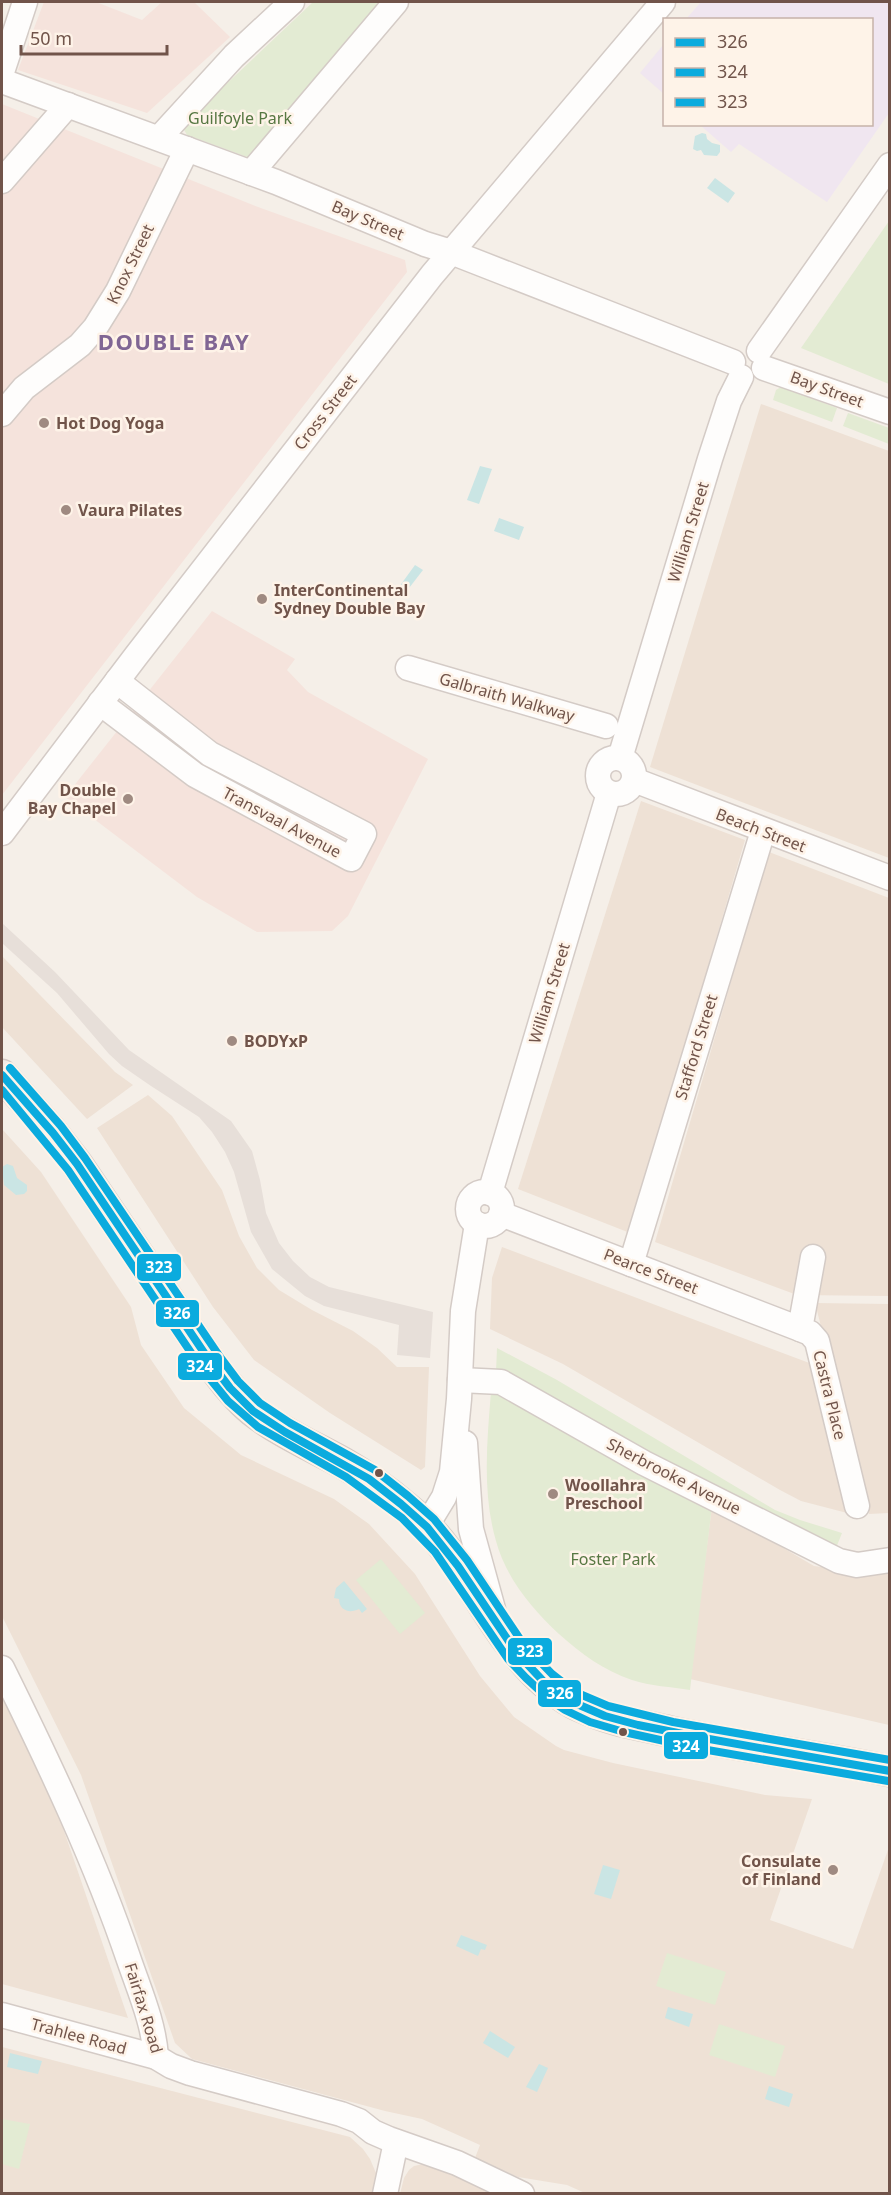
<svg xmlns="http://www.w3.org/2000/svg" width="891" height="2195" font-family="'Noto Sans',sans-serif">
<rect width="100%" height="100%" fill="#f5efe8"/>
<g fill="#eee1d5">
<path d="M 761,404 L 889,451 L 889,858 L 650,767 Z"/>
<path d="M 641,801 L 745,840 L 630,1233 L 518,1189 Z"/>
<path d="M 769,852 L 889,898 L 889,1296 L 797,1295 L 655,1242 Z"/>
<path d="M 2,956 L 115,1072 L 133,1085 L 87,1119 L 2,1027 Z"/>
<path d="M 148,1095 L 172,1116 L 222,1190 L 239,1236 L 257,1268 L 279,1290 L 312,1310 L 353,1331 L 377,1348 L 397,1367 L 429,1367 L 425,1467 L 421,1470 L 330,1413 L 254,1360 L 213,1307 L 97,1128 Z"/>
<path d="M 2,1129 L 41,1172 L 131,1307 L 141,1345 L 184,1408 L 241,1455 L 334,1499 L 369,1524 L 415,1574 L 480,1676 L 514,1717 L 556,1746 L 564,1750 L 613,1763 L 765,1795 L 812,1799 L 770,1920 L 853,1949 L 889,1847 L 889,2193 L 585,2193 L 567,2185 L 518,2177 L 475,2158 L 480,2145 L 422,2119 L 385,2111 L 192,2059 L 175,2043 L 81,1775 L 2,1616 Z"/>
<path d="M 502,1247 L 812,1364 L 851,1514 L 801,1501 L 780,1490 L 563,1364 L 490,1329 L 492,1278 Z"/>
<path d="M 815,1303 L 889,1304 L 889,1513 L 869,1514 Z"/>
<path d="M 712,1506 L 814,1566 L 865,1573 L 889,1571 L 889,1725 L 690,1679 Z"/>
<path d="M 2,1694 L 50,1790 L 128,2018 L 2,1984 Z"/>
<path d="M 2,2047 L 350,2137 L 363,2149 L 370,2159 L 376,2173 L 374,2193 L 2,2193 Z"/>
<path d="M 428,2163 L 498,2194 L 400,2194 L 404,2178 L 409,2170 L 414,2166 Z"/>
</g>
<g fill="#f5e3dc">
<path d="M 44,2 L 96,2 L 142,20 L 162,2 L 194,2 L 230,37 L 147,113 L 18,70 Z"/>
<path d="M 2,104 L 258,207 L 405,260 L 407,272 L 2,795 Z"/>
<path d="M 212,611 L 295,659 L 287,670 L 308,692 L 428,759 L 348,916 L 332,931 L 257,932 L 197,897 L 65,797 Z"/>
</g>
<path fill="#e7dfd9" d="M 2,923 L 55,972 L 129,1050 L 231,1121 L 252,1151 L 260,1180 L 266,1213 L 279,1243 L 293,1261 L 310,1277 L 329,1287 L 433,1312 L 430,1358 L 397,1355 L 399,1325 L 324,1306 L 305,1296 L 272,1269 L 251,1232 L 234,1172 L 225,1152 L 212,1132 L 199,1117 L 151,1086 L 122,1066 L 109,1054 L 57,993 L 2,943 Z"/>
<g fill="#f0e6f0">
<path d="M 701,2 L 889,2 L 889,113 L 827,202 L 739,144 L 731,152 L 700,125 L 872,124 L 872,20 L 686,19 Z"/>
<path d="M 664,44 L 664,94 L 640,73 Z"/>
</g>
<g fill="#e3ebd3">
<path d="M 313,2 L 381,2 L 250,158 L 187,135 L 183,128 L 185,123 Z"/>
<path d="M 889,221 L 889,384 L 801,348 Z"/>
<path d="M 781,387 L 837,408 L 832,422 L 773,400 L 776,390 Z"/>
<path d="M 848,413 L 889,428 L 889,444 L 843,426 Z"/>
<path d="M 497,1348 L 557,1380 L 775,1510 L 800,1520 L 842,1533 L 836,1548 L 798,1532 L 496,1372 Z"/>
<path d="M 491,1392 L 500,1392 L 712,1506 L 690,1690 C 672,1687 650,1686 632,1680 C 605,1671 581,1654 559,1634 C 532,1609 506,1578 496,1541 C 482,1493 487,1441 491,1392 Z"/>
<path d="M 381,1559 L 425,1613 L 400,1634 L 356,1580 Z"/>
<path d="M 667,1953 L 726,1972 L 715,2005 L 656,1986 Z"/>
<path d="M 719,2024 L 785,2046 L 775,2077 L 709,2055 Z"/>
<path d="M 2,2119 L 30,2124 L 19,2169 L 2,2164 Z"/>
</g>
<g fill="#cae5e4">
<path d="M 702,133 L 706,134 L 707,139 L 712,143 L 720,145 L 720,152 L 717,156 L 704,155 L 701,150 L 697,151 L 693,149 L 695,136 Z"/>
<path d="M 715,178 L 735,193 L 728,203 L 707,188 Z"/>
<path d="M 480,466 L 492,469 L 479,504 L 467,500 Z"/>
<path d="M 499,518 L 524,527 L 519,540 L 494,531 Z"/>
<path d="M 415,565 L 423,570 L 406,592 L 399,587 Z"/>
<path d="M 7,1164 L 13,1166 L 17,1178 L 27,1185 L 27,1191 L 24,1194 L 16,1195 L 4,1185 L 2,1167 Z"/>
<path d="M 344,1581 L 367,1609 L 362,1613 L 359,1609 C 349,1614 339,1610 339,1599 L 334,1598 L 336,1588 Z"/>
<path d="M 603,1865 L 620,1870 L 611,1899 L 594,1894 Z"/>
<path d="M 461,1935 L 487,1945 L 485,1950 L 481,1949 L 478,1956 L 456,1946 Z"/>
<path d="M 668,2007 L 693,2014 L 689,2027 L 665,2018 Z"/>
<path d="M 490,2031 L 515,2047 L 508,2058 L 483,2043 Z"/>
<path d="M 10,2053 L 42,2061 L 38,2074 L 7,2067 Z"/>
<path d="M 539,2064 L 548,2068 L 537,2092 L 526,2087 Z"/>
<path d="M 769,2086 L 793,2094 L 789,2107 L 765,2099 Z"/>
</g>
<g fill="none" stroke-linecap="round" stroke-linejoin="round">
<g stroke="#d4cbc6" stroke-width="27">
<g id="minor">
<path d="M 2,72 L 25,2"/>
<path d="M 2,81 L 276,182 L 425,244 L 451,252 L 733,362"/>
<path d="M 159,138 L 234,56 L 292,2"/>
<path d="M 251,173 L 396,2"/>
<path d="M 2,181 L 68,105"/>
<path d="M 759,351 L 890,165"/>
<path d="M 764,368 L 890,412"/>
<path d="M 2,414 L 24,388 L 80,345 L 95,328 L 118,291 L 187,149"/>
<path d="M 408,668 L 606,726"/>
<path d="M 100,703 L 195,775 L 351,859 L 364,834 L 210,754 L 117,681"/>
<circle cx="616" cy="776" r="18"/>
<path d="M 620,758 L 710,459 L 729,401 L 741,377"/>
<path d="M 634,780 L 890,878"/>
<path d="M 2,833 L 136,656 L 432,275 L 663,2"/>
<circle cx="485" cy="1209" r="17"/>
<path d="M 490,1193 L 609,793"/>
<path d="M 501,1214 L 800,1329"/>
<path d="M 813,1257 L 800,1329 L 810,1333 L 817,1341 L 857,1506"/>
<path d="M 631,1264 L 763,831"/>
<path d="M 460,1380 L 501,1382 L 644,1463 L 839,1561 L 857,1565 L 890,1560"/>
<path d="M 465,1443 L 471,1529 L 493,1609"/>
<path d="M 427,1525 L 444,1497 L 452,1472 L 459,1399 L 463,1311 L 477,1224"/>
<path d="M 2,1668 C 49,1763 95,1860 129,1960 C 140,1992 154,2024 156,2057"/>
<path d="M 2,2015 L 156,2057 L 171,2066 L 190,2073 L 341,2114 L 359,2121 L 373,2132 L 389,2139 L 457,2163 L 522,2194"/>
<path d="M 385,2194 L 396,2142"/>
</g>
</g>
<g stroke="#d4cac5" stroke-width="33">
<path id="major" d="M 2,1075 L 53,1133 L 77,1164 L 211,1363 C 223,1380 236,1397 253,1411 C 280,1432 312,1446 343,1463 C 366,1476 389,1493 409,1510 C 460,1552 486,1622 533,1671 C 548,1686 564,1700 584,1708 C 611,1721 642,1725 671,1732 C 743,1747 817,1756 890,1771"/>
</g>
<use href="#minor" stroke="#fefdfc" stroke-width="24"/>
<use href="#major" stroke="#f1ebe5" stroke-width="30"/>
<g stroke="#fef3e8" stroke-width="12">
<path id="bus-1" d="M 2,1075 L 53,1133 L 77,1164 L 211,1363 L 230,1388 L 253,1411 L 285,1432 L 369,1479 L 401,1504 L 427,1527 L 458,1566 L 516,1652 L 544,1682 L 570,1701 L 605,1716 L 638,1725 L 698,1737 L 890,1771"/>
</g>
<g stroke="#fef3e8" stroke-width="12">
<path id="bus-2" d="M 2,1090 L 68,1170 L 202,1369 L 228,1401 L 258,1427 L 346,1477 L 402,1518 L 435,1552 L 508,1659 L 526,1678 L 550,1700 L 565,1710 L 590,1722 L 624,1732 L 696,1748 L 888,1781"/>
</g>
<g stroke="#fef3e8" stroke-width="12">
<path id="bus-3" d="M 10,1068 L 61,1126 L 85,1158 L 220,1357 L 238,1381 L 260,1403 L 290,1423 L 375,1470 L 408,1496 L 434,1519 L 467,1560 L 524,1645 L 552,1674 L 575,1692 L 608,1706 L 673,1722 L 890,1760"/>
</g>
<use href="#bus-1" stroke="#0babde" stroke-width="8"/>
<use href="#bus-2" stroke="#0babde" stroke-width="8"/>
<use href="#bus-3" stroke="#0babde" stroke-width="8"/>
</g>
<g fill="#9f8a81" stroke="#fef3e8" stroke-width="2">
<circle cx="44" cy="423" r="6"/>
<circle cx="66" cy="510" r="6"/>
<circle cx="262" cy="599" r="6"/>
<circle cx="128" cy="799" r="6"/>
<circle cx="232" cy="1041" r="6"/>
<circle cx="553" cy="1494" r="6"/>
<circle cx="833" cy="1870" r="6"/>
</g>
<g fill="#71544a" stroke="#fef3e8" stroke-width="2">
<circle cx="379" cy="1473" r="5"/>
<circle cx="623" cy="1732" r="5"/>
</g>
<g text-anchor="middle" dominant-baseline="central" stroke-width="5" stroke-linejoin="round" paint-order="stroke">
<g font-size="16" fill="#577742" stroke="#fef3e8">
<text x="240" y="118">Guilfoyle Park</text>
<text x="613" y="1559">Foster Park</text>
</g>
<g font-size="16" fill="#71544a" stroke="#fef3e8">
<text transform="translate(368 220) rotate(23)">Bay Street</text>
<text transform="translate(130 264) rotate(-64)">Knox Street</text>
<text transform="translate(827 389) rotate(20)">Bay Street</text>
<text transform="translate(325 412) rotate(-52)">Cross Street</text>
<text transform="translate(688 532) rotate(-73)">William Street</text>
<text transform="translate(507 697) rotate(16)">Galbraith Walkway</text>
<text transform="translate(282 822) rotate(28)">Transvaal Avenue</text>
<text transform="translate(761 830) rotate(21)">Beach Street</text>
<text transform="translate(549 993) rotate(-73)">William Street</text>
<text transform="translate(696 1047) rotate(-73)">Stafford Street</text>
<text transform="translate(651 1271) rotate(21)">Pearce Street</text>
<text transform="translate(830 1395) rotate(76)">Castra Place</text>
<text transform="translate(674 1476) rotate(27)">Sherbrooke Avenue</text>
<text transform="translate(144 2008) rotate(73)">Fairfax Road</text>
<text transform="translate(79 2036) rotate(15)">Trahlee Road</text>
</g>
<g font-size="16" font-weight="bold" fill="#71544a" stroke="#fef3e8" text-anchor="start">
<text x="56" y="423">Hot Dog Yoga</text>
<text x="78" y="510">Vaura Pilates</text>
<text x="274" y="590">InterContinental<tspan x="274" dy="18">Sydney Double Bay</tspan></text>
<text x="116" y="790" text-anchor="end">Double<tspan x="116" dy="18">Bay Chapel</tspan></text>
<text x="244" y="1041">BODYxP</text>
<text x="565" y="1485">Woollahra<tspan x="565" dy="18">Preschool</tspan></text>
<text x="821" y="1861" text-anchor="end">Consulate<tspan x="821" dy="18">of Finland</tspan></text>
</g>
<g font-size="22" font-weight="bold" letter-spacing="1.5" fill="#806694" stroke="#fef3e8">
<text x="174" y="341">DOUBLE BAY</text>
</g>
</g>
<g stroke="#fef3e8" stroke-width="2">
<rect x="136" y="1253" width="46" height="29" rx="6" fill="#0babde"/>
<rect x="155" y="1299" width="45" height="29" rx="6" fill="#0babde"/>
<rect x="177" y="1352" width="46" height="29" rx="6" fill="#0babde"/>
<rect x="507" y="1637" width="46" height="29" rx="6" fill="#0babde"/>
<rect x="537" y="1679" width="45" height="29" rx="6" fill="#0babde"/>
<rect x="663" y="1731" width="46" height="29" rx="6" fill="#0babde"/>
</g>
<g font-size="16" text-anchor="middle" font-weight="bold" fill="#fff">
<text x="159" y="1273">323</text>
<text x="177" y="1319">326</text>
<text x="200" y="1372">324</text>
<text x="530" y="1657">323</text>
<text x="560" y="1699">326</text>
<text x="686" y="1752">324</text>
</g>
<rect width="891" height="2195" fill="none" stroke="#71544a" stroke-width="6"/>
<rect x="663" y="18" width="210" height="108" fill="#fef3e8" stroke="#c6b3a9" stroke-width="1.5"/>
<rect x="675" y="38" width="30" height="9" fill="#0babde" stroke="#c6b3a9" stroke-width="1.5"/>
<text x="717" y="48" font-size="18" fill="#71544a">326</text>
<rect x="675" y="68" width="30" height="9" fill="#0babde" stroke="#c6b3a9" stroke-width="1.5"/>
<text x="717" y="78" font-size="18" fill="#71544a">324</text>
<rect x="675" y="98" width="30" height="9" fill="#0babde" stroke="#c6b3a9" stroke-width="1.5"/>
<text x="717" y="108" font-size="18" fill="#71544a">323</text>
<path d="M21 45v9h146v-9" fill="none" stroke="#71544a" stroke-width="3"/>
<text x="30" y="45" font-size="18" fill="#71544a" stroke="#fef3e8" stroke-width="4.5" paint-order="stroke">50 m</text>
</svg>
